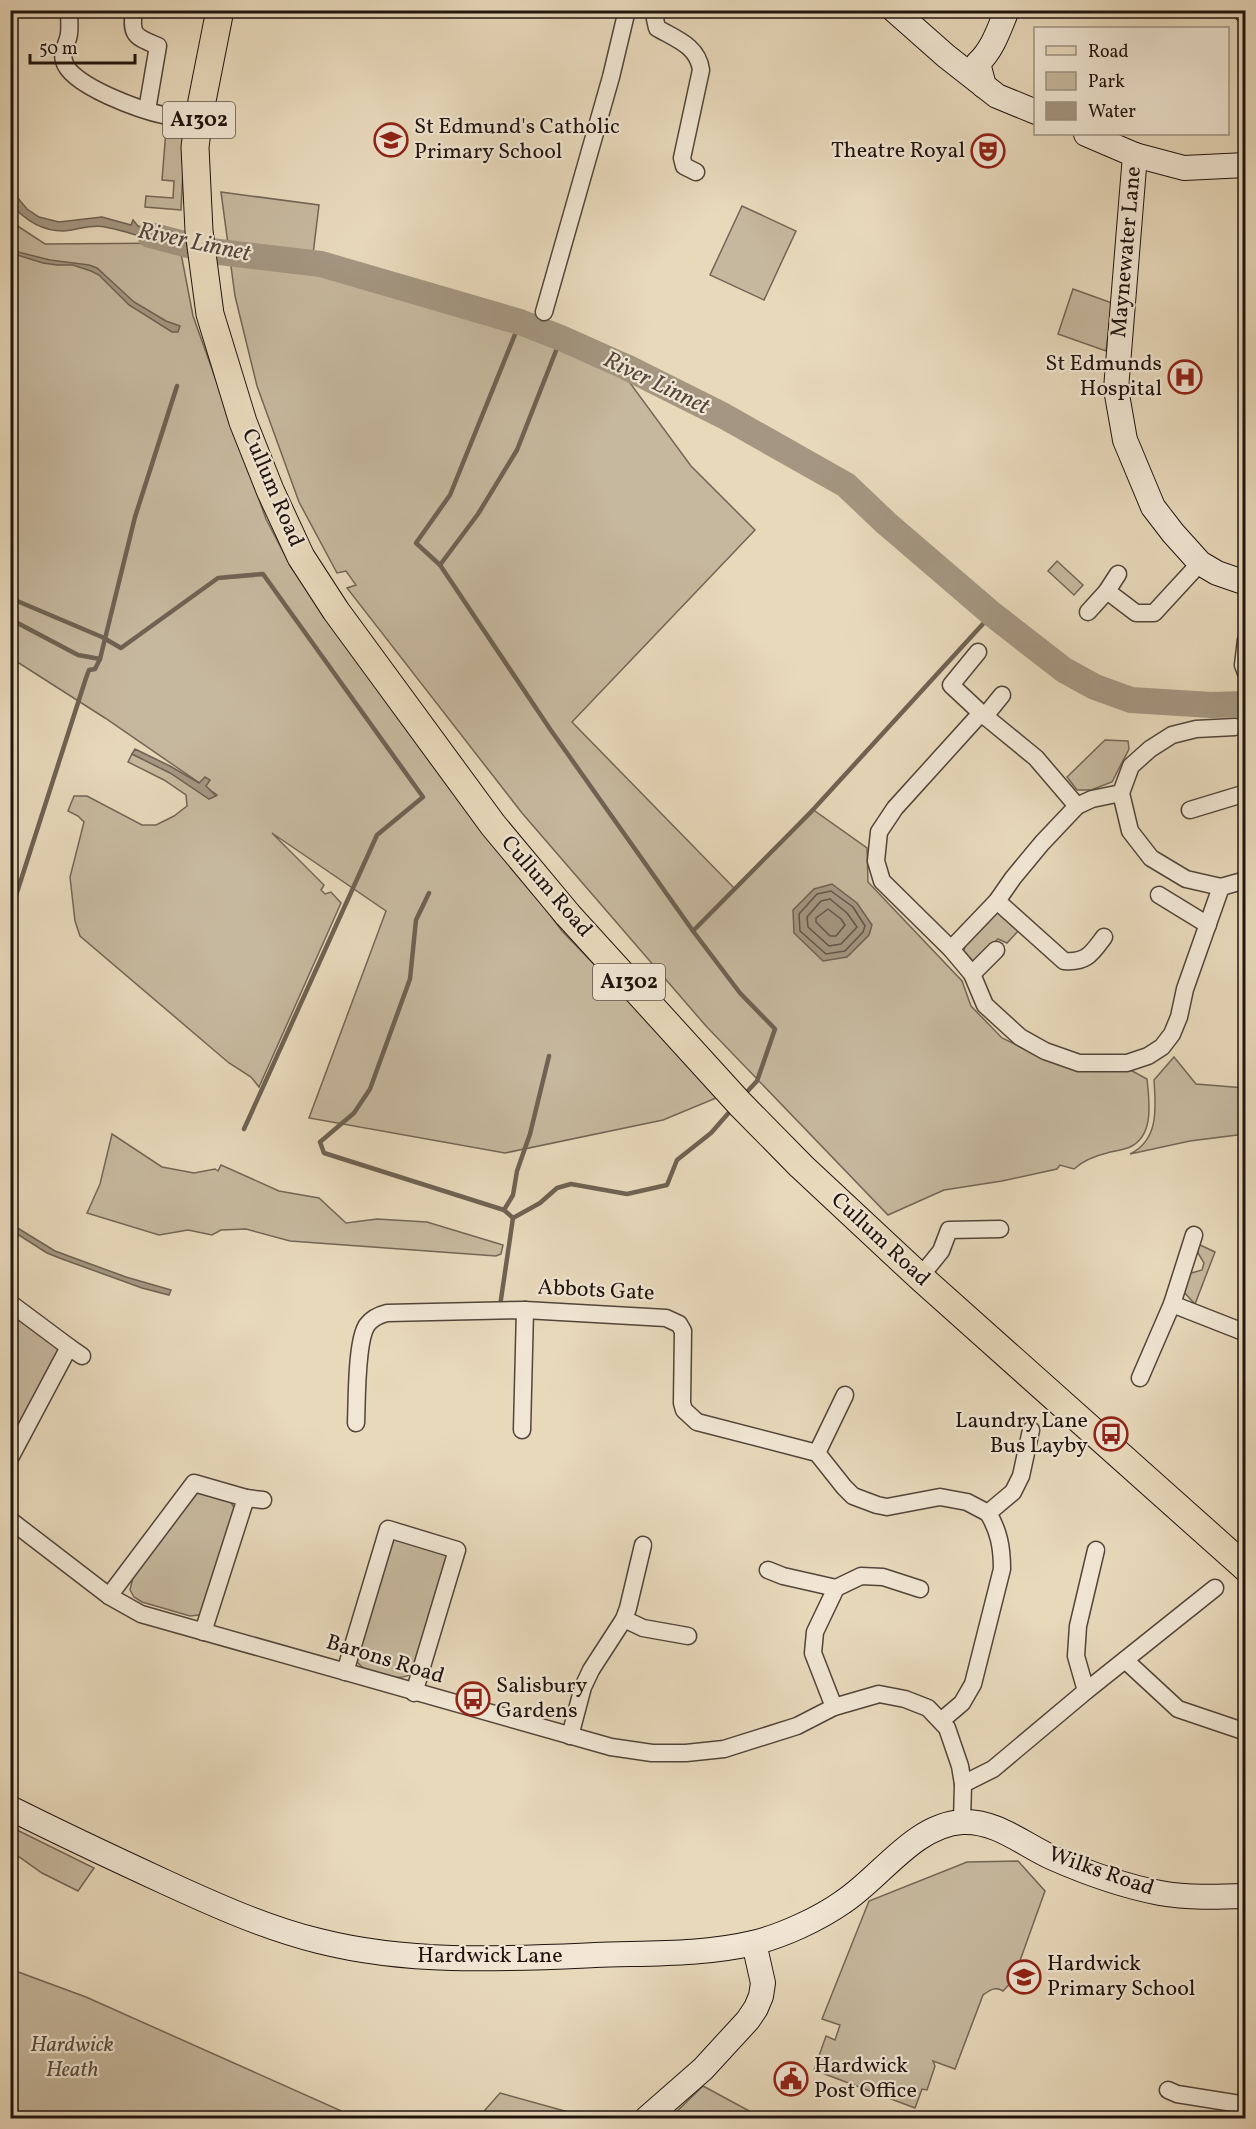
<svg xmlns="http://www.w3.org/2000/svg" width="1256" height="2129" font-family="Vollkorn,serif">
<rect width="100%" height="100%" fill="#e8d9bb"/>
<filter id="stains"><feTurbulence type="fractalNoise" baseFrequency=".00333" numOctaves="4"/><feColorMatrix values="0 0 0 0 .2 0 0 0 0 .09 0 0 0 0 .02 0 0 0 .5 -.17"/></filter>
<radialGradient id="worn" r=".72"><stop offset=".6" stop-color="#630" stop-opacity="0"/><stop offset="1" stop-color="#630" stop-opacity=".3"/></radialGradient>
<g fill="#c6b89e" stroke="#736656" stroke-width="1.5">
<path d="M 166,130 L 185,131 L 181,210 L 145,207 L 146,196 L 173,198 L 174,181 L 162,180 Z"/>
<path d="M 221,192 L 319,205 L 311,271 L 396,291 L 529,335 L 625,376 L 691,466 L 755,530 L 572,722 L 735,889 L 812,809 L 867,848 L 868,882 L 962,981 L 971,1006 L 1002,1038 L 1055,1063 L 1123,1066 L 1147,1079 C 1149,1101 1155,1135 1130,1147 C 1123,1150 1114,1151 1107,1153 C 1094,1156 1084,1160 1074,1169 L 1060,1165 L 1057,1169 L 1002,1181 L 944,1190 L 888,1215 L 706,1026 L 522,813 L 347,588 L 356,585 L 346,571 L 337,573 L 299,502 L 257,386 L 235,296 Z"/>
<path d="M 742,206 L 796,231 L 764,300 L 710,275 Z"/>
<path d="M 10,221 L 45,244 L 179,243 L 193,316 L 266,519 L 291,567 L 562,931 L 721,1096 L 663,1120 L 505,1153 L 309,1118 L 386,911 L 272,833 L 324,885 L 321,890 L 325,894 L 331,892 L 341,903 L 259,1087 L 251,1077 L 229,1063 L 80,936 L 75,921 L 70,877 L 84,822 L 78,816 L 68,811 L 74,796 L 87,796 L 142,825 L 156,825 L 174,816 L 187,806 L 186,795 L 164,780 L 128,762 L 132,754 L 171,773 L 209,799 L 217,795 L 105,718 L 11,658 Z"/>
<path d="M 1073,289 L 1112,303 L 1106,351 L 1058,334 Z"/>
<path d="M 1057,561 L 1083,585 L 1074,595 L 1048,571 Z"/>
<path d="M 1105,740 L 1128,741 L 1129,749 L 1112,782 L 1091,790 L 1077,790 L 1067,777 Z"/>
<path d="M 1001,913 L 1019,930 L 1007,943 L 998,939 L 974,962 L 964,951 L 966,941 L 989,914 Z"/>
<path d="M 1174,1057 L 1196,1084 L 1245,1088 L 1245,1134 L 1190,1141 L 1130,1154 C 1159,1140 1156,1108 1154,1080 Z"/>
<path d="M 112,1134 L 162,1167 L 194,1173 L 215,1169 L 218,1171 L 221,1165 L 279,1191 L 319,1198 L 346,1223 L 377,1219 L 427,1222 L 503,1245 L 501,1254 L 496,1256 L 290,1241 L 246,1229 L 221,1230 L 212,1235 L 188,1230 L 159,1235 L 87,1213 L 100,1184 Z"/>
<path d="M 1198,1244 L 1215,1252 L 1195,1304 L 1181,1289 L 1188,1274 L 1202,1270 L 1204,1263 L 1198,1253 Z"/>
<path d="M 11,1316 L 18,1317 L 56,1344 L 58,1350 L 11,1447 Z"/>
<path d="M 200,1492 C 214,1495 230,1494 235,1510 L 203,1610 L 199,1615 L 190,1616 L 142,1602 L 134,1597 L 130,1590 L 134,1573 L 194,1494 Z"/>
<path d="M 397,1536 L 448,1553 L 412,1673 C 400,1683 366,1674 357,1662 L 390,1544 Z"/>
<path d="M 11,1827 L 94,1868 L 78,1891 L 42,1873 L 11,1851 Z"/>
<path d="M 1018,1861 L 1045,1891 L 1017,1969 L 1021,1972 L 1003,1991 C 995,1986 990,1990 983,1995 L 955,2069 L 933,2061 L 935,2066 L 927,2090 L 922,2089 L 915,2108 L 814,2070 L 826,2036 L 835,2040 L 840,2025 L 822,2019 L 869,1901 L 967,1862 Z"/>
<path d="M 10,1969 L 86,1997 L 357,2118 L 11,2118 Z"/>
<path d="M 703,2086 L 753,2113 L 753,2118 L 670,2118 Z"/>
<path d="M 500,2093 L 590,2118 L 478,2118 Z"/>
</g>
<g fill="#a49681" stroke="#6f6253" stroke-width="1.5">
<path d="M 11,164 L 17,197 L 27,209 L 39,217 L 59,222 L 102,217 L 131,225 L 133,220 L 138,226 L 181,239 L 182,249 C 157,242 131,232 105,227 C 91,224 78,230 63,231 C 42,231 24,219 11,204 Z"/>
<path d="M 10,250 L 50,260 L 89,265 L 97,268 L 134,302 L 166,321 L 180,326 L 178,332 L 172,332 L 129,305 L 99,275 L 91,271 L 73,265 L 57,265 L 43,263 L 11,253 Z"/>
<path d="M 135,749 L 170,766 L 199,783 L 205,777 L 210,780 L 206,786 L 216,796 L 209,799 L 170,773 L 132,754 Z"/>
<path d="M 832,884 L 857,903 L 872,925 L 869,935 L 847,957 L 823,961 L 794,933 L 793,910 L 814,889 Z"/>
<path d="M 11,1224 L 55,1251 L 126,1277 L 171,1290 L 169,1295 L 142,1288 L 62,1259 L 47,1253 L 11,1230 Z"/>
</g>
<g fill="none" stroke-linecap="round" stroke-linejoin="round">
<g stroke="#625548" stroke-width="1.5">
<path d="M 831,891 L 853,907 L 865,926 L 863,932 L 845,951 L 826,954 L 800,931 L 799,914 L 817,894 Z"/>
<path d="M 830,899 L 847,913 L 857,927 L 841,944 L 829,946 L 808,927 L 807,917 L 821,901 Z"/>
<path d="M 828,909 L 841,919 L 845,925 L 836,936 L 830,936 L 816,922 L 816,918 Z"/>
</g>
<g stroke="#6f6253" stroke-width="4.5">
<path d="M 520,322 L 450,495 L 416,543 L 440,565 L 550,729 L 693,931 L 740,993 L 775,1029 L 757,1081 L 744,1095"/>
<path d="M 440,565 L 478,514 L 517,450 L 561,338"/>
<path d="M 10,598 L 102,637 L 121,648 L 218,578 L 263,574 L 423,797 L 377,835 L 244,1129"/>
<path d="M 10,619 L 78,655 L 100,659"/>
<path d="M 429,893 L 416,920 L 410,979 L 370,1089 L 354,1113 L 320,1142 L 324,1153 L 504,1210 L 513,1218 L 540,1203 L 557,1188 L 571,1184 L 627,1194 L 667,1185 L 677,1160 L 711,1133 L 733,1108"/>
<path d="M 10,914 L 86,678 L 89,670 L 95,669 L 100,659 L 135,517 L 177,386"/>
<path d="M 693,931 L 810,813 L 992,614"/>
<path d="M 504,1210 L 513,1195 L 517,1171 L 530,1134 L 549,1056"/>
<path d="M 500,1306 L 513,1218"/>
</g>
<path stroke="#a49681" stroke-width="26" d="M 150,235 L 211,251 L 321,264 L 520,322 L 561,338 L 626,367 L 724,416 L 846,485 L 886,523 L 992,614 L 1064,670 L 1095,687 L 1131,700 L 1211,705 L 1246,704"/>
<g stroke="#52453a" stroke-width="19">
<g id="street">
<path d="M 69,10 C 69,18 70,26 69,34 C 68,42 61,52 64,61 C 70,86 143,111 167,116 C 177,118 189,116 199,116"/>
<path d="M 134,10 C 130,36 136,37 158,46 L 147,110"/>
<path d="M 658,10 L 655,19 L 657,28 C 676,39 698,46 701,70 L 682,158 L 684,166 L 696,172"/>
<path d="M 544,312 L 611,77 L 627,10"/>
<path d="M 1107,591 L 1136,613 L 1154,613 L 1200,563"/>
<path d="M 1088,612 L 1107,591 L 1118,574"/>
<path d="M 1246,640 L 1243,665 L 1246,673"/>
<path d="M 978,652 L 951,685 L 981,713 L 1036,758 L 1077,806"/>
<path d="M 981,713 L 895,808 L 879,832 L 876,861 L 882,881 L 951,949 L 972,974 L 985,1005 L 1020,1037 L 1045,1051 L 1079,1063 L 1127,1063 L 1148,1056 L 1162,1047 L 1172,1034 L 1179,1017 L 1185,989 L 1221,887"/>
<path d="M 985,716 L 1002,695"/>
<path d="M 1235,727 L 1196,729 L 1172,735 L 1150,749 L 1131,766 L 1121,793 L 1130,831 L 1151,858 L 1186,879 L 1221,887 L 1246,880"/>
<path d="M 1190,810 L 1246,793"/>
<path d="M 1159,895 L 1208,925"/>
<path d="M 997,901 L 1064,961 C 1087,963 1092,953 1104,937"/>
<path d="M 951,949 L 997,901 L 1013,878 L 1042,843 L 1077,806 L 1092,799 L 1121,793"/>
<path d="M 972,974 L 996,950"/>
<path d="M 920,1277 L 941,1251 L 949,1230 L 1000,1229"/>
<path d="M 10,1303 L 69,1347 L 10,1458"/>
<path d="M 1172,1304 L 1246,1333"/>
<path d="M 69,1347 L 82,1356"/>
<path d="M 1140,1378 L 1172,1304 L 1194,1235"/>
<path d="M 356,1423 C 357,1401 356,1341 367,1325 C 372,1318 379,1315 387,1313 L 525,1310 L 666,1318 L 679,1324 L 683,1331 L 682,1403 L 684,1410 L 697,1422 L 817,1453 L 844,1487 L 853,1496 L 877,1505 L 887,1507 L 940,1497 L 967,1502 L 988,1513"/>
<path d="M 522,1430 L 525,1310"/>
<path d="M 817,1453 L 845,1395"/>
<path d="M 246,1498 L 263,1500"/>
<path d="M 10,1520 L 109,1596 L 141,1614 L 611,1747 L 652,1753 L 686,1753 L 724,1749 L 797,1726 L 834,1707 L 879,1694 L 905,1699 L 928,1708 L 947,1728 L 960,1766 L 963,1784 L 962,1822"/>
<path d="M 768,1570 L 783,1576 L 836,1588"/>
<path d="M 109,1596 L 194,1483 L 246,1498 L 203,1632"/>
<path d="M 624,1619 L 643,1628 L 688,1636"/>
<path d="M 1125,1660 L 1178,1709 L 1246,1732"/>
<path d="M 345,1672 L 388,1529 L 457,1550 L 414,1693"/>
<path d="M 1086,1691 L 1076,1656 L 1078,1626 L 1096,1550"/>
<path d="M 834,1707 L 813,1653 L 815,1632 L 836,1588 L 861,1576 L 883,1577 L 920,1589"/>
<path d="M 942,1720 L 962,1703 L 973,1684 L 1002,1569 C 1002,1548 999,1531 988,1513 L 1013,1492 L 1021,1476 L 1031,1430"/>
<path d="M 570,1736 L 583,1687 L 591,1670 L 624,1619 L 628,1608 L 643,1545"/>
<path d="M 963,1784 L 993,1769 L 1086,1691 L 1215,1588"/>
<path d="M 1168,2090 L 1177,2094 L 1246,2105"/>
</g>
</g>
<g stroke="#20140f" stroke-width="26">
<g id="secondary">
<path d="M 894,10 L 946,56 L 997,96 L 1036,112"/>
<path d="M 1245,10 L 1246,11"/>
<path d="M 984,86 L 978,63 C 993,49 999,29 1007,10"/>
<path d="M 1086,134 L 1135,155 L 1184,168 L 1246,165"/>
<path d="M 1135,155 L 1116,389 L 1125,440 L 1153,507 L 1173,533 L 1200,563 L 1217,573 L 1246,583"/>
<path d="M 10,1808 C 62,1834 113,1858 165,1882 C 215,1905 266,1928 319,1941 C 410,1964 503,1959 595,1955 C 647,1953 703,1955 753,1943 C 782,1936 819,1919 843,1902 C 880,1878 914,1825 962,1822 C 996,1820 1024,1845 1053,1858 C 1087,1873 1124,1886 1160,1893 C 1188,1898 1217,1897 1246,1896"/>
<path d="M 647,2118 L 703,2069 L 748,2020 L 756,2008 L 761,1996 L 763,1983 L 754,1943"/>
</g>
</g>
<g stroke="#20140f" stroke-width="29">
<path id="primary" d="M 220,10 L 199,116 L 195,147 L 199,231 L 210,314 L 243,422 L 270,490 L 301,557 L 336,611 L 493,825 L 568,915 L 740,1104 L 801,1166 L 920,1277 L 1246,1568"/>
</g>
<use href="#street" stroke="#f0e6d3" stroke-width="16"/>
<use href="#secondary" stroke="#f0e6d3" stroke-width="24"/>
<use href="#primary" stroke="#e8d9bb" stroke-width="27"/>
</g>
<defs>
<g id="school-ring" transform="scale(1.725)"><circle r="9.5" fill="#f0e6d3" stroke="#8f2418" stroke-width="1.5"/><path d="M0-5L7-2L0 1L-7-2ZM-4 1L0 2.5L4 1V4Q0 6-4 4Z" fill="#8f2418"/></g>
<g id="theatre-ring" transform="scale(1.725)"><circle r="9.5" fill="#f0e6d3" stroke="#8f2418" stroke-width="1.5"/><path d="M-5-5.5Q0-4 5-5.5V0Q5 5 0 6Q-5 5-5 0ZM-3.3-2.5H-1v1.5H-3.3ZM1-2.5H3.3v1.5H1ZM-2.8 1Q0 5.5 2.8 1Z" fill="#8f2418"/></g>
<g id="hospital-ring" transform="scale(1.725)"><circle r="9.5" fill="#f0e6d3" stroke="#8f2418" stroke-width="1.5"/><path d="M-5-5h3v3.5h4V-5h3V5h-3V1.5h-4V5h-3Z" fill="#8f2418"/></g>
<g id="bus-ring" transform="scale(1.725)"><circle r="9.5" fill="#f0e6d3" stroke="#8f2418" stroke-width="1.5"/><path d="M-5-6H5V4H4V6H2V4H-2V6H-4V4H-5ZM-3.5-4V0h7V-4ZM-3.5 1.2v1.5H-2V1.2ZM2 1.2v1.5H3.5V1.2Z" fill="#8f2418"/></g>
<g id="civic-ring" transform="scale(1.725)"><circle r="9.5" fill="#f0e6d3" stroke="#8f2418" stroke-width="1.5"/><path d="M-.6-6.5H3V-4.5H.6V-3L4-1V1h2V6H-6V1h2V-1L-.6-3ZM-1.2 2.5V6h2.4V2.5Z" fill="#8f2418"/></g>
</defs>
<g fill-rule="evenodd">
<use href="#school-ring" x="391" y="140"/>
<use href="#theatre-ring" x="988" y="151"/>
<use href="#hospital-ring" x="1185" y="377"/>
<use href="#bus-ring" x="1111" y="1434"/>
<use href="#bus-ring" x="473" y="1699"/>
<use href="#school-ring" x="1024" y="1977"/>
<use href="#civic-ring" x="791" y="2079"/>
</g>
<g text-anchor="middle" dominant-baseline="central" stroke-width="4.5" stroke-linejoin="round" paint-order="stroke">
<g fill="#f0e6d3" stroke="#5e534a" stroke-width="1.5">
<rect x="163" y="102" width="72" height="36" rx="4.5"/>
<rect x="593" y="964" width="72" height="36" rx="4.5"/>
</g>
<g font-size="21" font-weight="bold" fill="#20140f">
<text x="199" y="120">A1302</text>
<text x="629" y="982">A1302</text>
</g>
<g font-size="22" fill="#20140f" stroke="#f0e6d3" text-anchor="start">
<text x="414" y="127">St Edmund's Catholic<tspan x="414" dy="25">Primary School</tspan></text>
<text x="965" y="151" text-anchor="end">Theatre Royal</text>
<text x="1162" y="364" text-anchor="end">St Edmunds<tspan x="1162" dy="25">Hospital</tspan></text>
<text x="1088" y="1421" text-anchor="end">Laundry Lane<tspan x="1088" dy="25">Bus Layby</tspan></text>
<text x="496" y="1686">Salisbury<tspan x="496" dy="25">Gardens</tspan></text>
<text x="1047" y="1964">Hardwick<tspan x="1047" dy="25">Primary School</tspan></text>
<text x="814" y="2066">Hardwick<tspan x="814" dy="25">Post Office</tspan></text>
</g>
<g font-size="22" fill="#20140f" stroke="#f0e6d3">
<text transform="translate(1127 252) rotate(-85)">Maynewater Lane</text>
<text transform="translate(272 488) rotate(67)">Cullum Road</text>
<text transform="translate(546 887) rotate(49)">Cullum Road</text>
<text transform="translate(880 1240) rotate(43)">Cullum Road</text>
<text transform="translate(596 1291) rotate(3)">Abbots Gate</text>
<text transform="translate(385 1660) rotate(17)">Barons Road</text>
<text transform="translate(1101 1872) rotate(19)">Wilks Road</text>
<text x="490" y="1956">Hardwick Lane</text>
</g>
<g font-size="22" font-style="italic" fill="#5a4d41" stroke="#f0e6d3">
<text x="72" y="2045">Hardwick<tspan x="72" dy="25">Heath</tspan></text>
</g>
<g font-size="24" font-style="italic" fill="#55483d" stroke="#f0e6d3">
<text transform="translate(194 243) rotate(12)">River Linnet</text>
<text transform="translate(656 384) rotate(26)">River Linnet</text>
</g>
</g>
<rect width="1256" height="2129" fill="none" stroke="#e8d9bb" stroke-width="36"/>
<rect x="12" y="12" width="1232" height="2105" fill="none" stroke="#20140f" stroke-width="3"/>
<rect x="18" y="18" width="1220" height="2093" fill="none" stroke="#20140f" stroke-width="1.5"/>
<rect x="1034" y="27" width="195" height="108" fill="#f0e6d3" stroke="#9d9285" stroke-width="1.5"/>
<rect x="1046" y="46" width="30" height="9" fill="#e8d9bb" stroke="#9d9285" stroke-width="1.5"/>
<text x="1088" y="57" font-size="18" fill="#20140f">Road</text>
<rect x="1046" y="72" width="30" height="18" fill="#c6b89e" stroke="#9d9285" stroke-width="1.5"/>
<text x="1088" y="87" font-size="18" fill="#20140f">Park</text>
<rect x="1046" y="102" width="30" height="18" fill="#a49681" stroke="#9d9285" stroke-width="1.5"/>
<text x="1088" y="117" font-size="18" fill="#20140f">Water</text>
<path d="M30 54v9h105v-9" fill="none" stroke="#20140f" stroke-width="3"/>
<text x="39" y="54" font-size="18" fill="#20140f" stroke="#f0e6d3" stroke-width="4.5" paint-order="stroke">50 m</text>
<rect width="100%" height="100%" filter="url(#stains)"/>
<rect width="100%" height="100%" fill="url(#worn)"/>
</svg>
